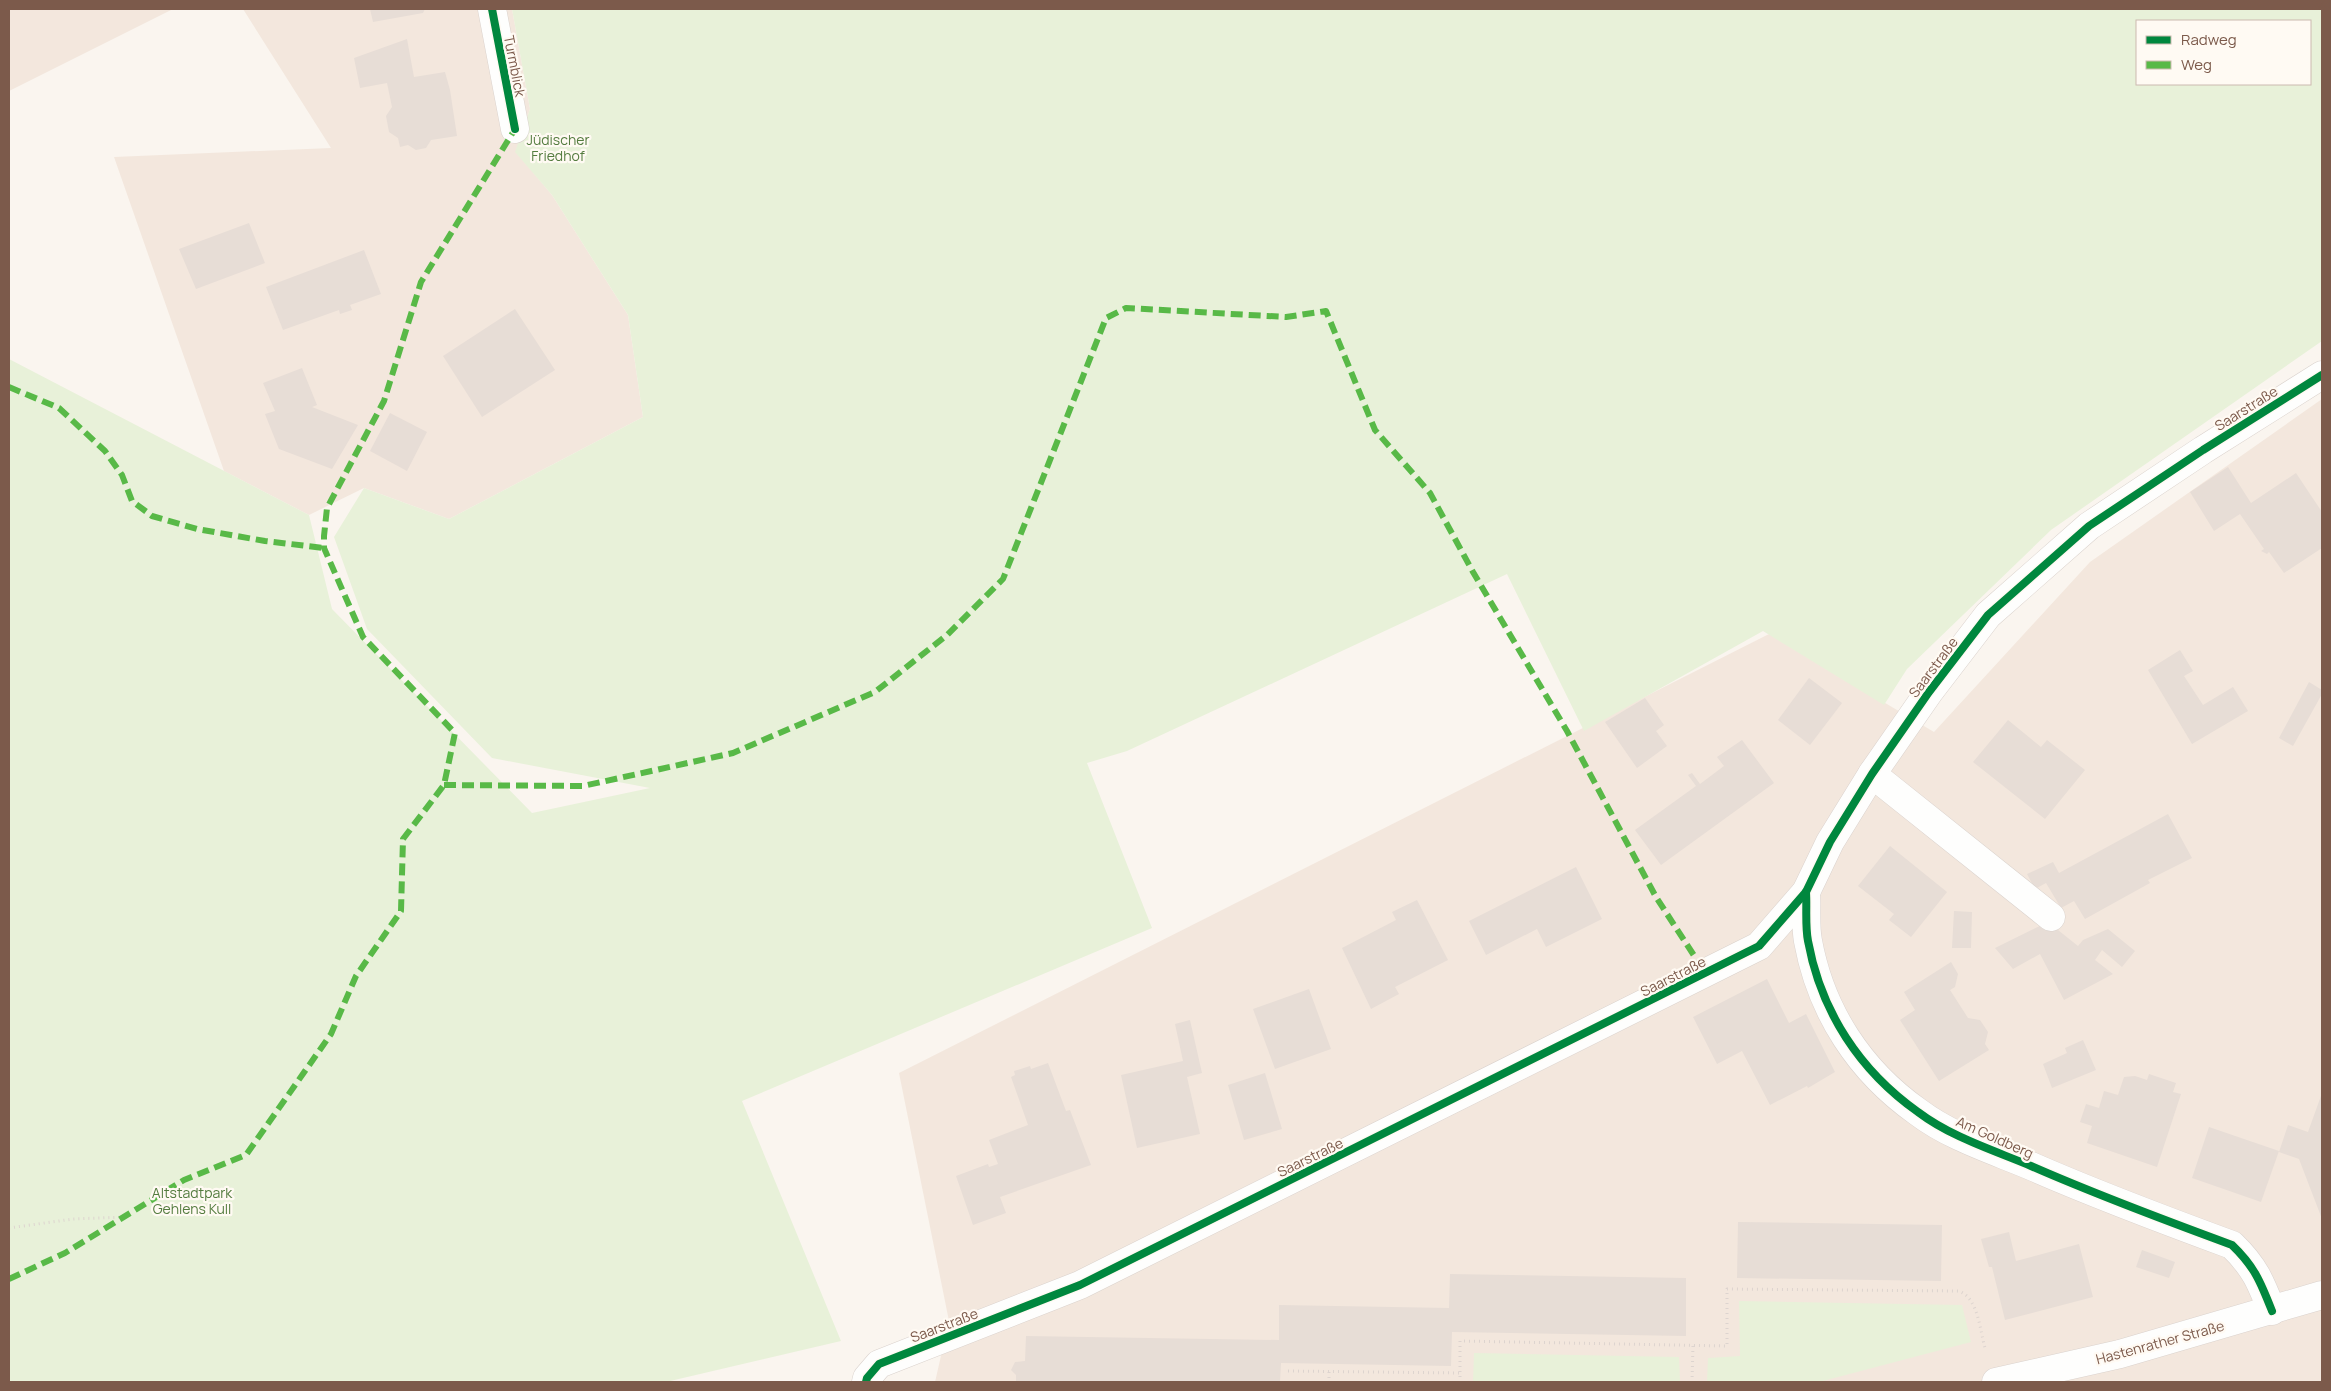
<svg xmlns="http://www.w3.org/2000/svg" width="2331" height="1391" font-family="Manrope,sans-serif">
<rect width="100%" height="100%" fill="#faf5ef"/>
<g fill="#f3e7dd">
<path d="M 9,9 L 173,9 L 9,91 Z"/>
<path d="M 243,9 L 512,9 L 530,109 L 516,152 L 552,195 L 628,315 L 643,417 L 449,519 L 364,488 L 309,515 L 224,471 L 114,157 L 331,148 Z"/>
<path d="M 2322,399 L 2322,1382 L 935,1382 L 949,1321 L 899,1073 L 1769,634 L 1934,732 L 2090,562 Z"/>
</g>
<g fill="#e8f1d9" fill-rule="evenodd">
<path d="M 512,9 L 2322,9 L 2322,341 L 2051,530 L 1907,669 L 1884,705 L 1763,631 L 1584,731 L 1507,574 L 1127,751 L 1087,763 L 1152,928 L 742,1101 L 841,1341 L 666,1382 L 9,1382 L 9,359 L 309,515 L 332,609 L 532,813 L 650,788 L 492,758 L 367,629 L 334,537 L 364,488 L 449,519 L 643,417 L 628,315 L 552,195 L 515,152 L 530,109 ZM 2137,21 L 2310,21 L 2310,84 L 2137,84 Z"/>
<path d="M 1739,1301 L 1962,1305 L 1971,1342 L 1819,1382 L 1707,1382 L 1708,1358 L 1740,1356 Z"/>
<path d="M 1474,1353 L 1679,1357 L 1680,1382 L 1473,1382 Z"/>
</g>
<g fill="#e7ddd6">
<path d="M 370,9 L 425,9 L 423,13 L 373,22 Z"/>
<path d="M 407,39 L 414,77 L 445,72 L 450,90 L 457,136 L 431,140 L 426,148 L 416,150 L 408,145 L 400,147 L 398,138 L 389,132 L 386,116 L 392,107 L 387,83 L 360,88 L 354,58 Z"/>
<path d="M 249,223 L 265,263 L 196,289 L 179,249 Z"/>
<path d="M 364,250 L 381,294 L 350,305 L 352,310 L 340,314 L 339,310 L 283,330 L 266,287 Z"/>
<path d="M 515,309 L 555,370 L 482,417 L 443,356 Z"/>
<path d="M 302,368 L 317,405 L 312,407 L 358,425 L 332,469 L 279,449 L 265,414 L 275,411 L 263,383 Z"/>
<path d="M 390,413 L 427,432 L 407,471 L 370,451 Z"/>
<path d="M 2228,467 L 2251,503 L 2296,473 L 2322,512 L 2322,548 L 2284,573 L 2269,552 L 2267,554 L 2261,551 L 2264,549 L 2240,514 L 2214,531 L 2190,492 Z"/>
<path d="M 2180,650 L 2193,671 L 2184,676 L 2203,705 L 2233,687 L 2248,711 L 2192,744 L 2148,670 Z"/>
<path d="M 1809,678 L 1842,703 L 1810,745 L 1778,720 Z"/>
<path d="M 2309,682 L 2322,690 L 2322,694 L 2293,746 L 2279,738 Z"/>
<path d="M 1645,698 L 1664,725 L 1656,731 L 1667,746 L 1637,768 L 1605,722 Z"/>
<path d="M 2008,720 L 2041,747 L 2047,740 L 2085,770 L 2045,819 L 1973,762 Z"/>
<path d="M 1742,740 L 1774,783 L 1661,865 L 1635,830 L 1696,786 L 1688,775 L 1692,773 L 1700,784 L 1724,766 L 1717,757 Z"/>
<path d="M 2168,814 L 2192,858 L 2148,880 L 2150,883 L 2085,919 L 2074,901 L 2061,908 L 2046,883 L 2035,889 L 2027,874 L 2053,862 L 2059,873 Z"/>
<path d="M 1890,846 L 1947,892 L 1911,937 L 1889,920 L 1894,914 L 1858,886 Z"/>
<path d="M 1576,867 L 1602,919 L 1546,947 L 1537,929 L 1486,955 L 1469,921 Z"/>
<path d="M 1417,900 L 1448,960 L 1395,987 L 1399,994 L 1371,1009 L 1342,948 L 1396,920 L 1392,912 Z"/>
<path d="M 1954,911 L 1972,912 L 1971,948 L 1952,948 Z"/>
<path d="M 2048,922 L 2078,946 L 2083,940 L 2108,929 L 2135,951 L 2122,967 L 2102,950 L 2095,960 L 2113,974 L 2064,1000 L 2040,954 L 2013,969 L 1995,948 Z"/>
<path d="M 1951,962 L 1958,974 L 1955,987 L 1950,990 L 1968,1018 L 1980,1020 L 1988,1032 L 1985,1044 L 1989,1050 L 1939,1081 L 1900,1020 L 1915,1010 L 1904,992 Z"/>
<path d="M 1767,979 L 1789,1023 L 1806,1014 L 1835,1072 L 1808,1088 L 1807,1086 L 1770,1105 L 1742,1051 L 1717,1064 L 1693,1017 Z"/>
<path d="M 1309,989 L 1331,1049 L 1275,1069 L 1253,1009 Z"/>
<path d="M 1190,1020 L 1202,1073 L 1187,1077 L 1200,1134 L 1137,1148 L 1121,1075 L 1183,1061 L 1175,1024 Z"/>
<path d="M 2083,1040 L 2096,1070 L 2052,1088 L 2043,1064 L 2067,1053 L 2065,1048 Z"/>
<path d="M 1048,1063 L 1066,1111 L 1070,1110 L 1091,1165 L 1000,1197 L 1006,1213 L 973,1225 L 956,1176 L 988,1164 L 989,1167 L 998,1164 L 989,1140 L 1028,1125 L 1011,1077 L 1015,1075 L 1014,1071 L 1030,1066 L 1031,1069 Z"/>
<path d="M 1265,1073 L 1282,1129 L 1244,1140 L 1228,1085 Z"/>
<path d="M 2149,1074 L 2176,1083 L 2173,1092 L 2181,1094 L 2157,1167 L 2087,1143 L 2092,1126 L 2080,1122 L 2086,1104 L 2099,1108 L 2104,1091 L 2118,1095 L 2124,1077 L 2135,1076 L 2147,1080 Z"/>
<path d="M 2322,1093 L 2322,1219 L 2299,1159 L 2279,1152 L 2288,1125 L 2308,1132 Z"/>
<path d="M 2209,1127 L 2279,1151 L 2261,1202 L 2192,1178 Z"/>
<path d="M 1738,1222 L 1942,1225 L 1941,1281 L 1737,1278 Z"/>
<path d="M 2009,1232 L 2016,1261 L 2079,1244 L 2093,1297 L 2005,1320 L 1992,1267 L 1989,1267 L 1981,1239 Z"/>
<path d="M 2142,1250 L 2175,1262 L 2169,1278 L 2136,1267 Z"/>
<path d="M 1450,1274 L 1686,1278 L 1686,1336 L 1452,1332 L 1451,1366 L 1281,1363 L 1280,1382 L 1016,1382 L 1016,1375 L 1011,1370 L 1015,1362 L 1025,1361 L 1026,1336 L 1279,1340 L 1279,1305 L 1449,1308 Z"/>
</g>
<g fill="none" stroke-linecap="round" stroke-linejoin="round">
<g stroke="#dad2cd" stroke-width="29">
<g id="minor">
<path d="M 492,9 L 515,129"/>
<path d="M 1872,774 L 2051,917"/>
<path d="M 1806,892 C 1807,908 1805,926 1808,941 C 1821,1012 1860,1071 1918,1112 C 1951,1137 1993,1150 2031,1166 C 2097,1195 2164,1220 2232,1245 C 2255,1267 2261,1283 2272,1311"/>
<path d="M 866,1382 L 867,1378 L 879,1364 L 1080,1285 L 1759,946 L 1806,892 L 1830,842 L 1872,774 L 1929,692 L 1988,615 L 2089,526 L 2203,450 L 2322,375"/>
<path d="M 1996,1382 L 2120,1354 L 2322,1295"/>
</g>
</g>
<g stroke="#ddd4cf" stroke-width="3" stroke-dasharray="1 4" stroke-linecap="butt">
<path d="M 9,1228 L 73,1219 L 125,1217"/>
<path d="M 1288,1371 L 1460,1373"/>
<path d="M 1329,1372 L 1329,1382"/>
<path d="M 1460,1382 L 1460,1341 L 1727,1346 L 1727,1289 L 1958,1291 C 1978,1296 1980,1331 1985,1348"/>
<path d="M 1692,1382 L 1693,1345"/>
</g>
<use href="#minor" stroke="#fefefd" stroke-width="28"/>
<g stroke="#58b947" stroke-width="6" stroke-dasharray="12 6" stroke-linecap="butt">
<path d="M 9,387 L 59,408 L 105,451 L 122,475 L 132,501 L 152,516 L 197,529 L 265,541 L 324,548"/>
<path d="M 444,785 L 583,786 L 733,753 L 875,692 L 947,635 L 1003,579 L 1106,318 L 1126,308 L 1286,317 L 1326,311 L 1375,430 L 1430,493 L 1473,572 L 1567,731 L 1656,897 L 1706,974"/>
<path d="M 9,1279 L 65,1253 L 184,1180 L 246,1155 L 331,1034 L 356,976 L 401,911 L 403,839 L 444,785 L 455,733 L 363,637 L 324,548 L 324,536 L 327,508 L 384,401 L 421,282 L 515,129"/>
</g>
<g stroke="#fffaf3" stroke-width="11">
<g id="cycleway">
<path d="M 492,9 L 515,129"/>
<path d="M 1806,892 C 1807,908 1805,926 1808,941 C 1821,1012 1860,1071 1918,1112 C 1951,1137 1993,1150 2031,1166 C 2097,1195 2164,1220 2232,1245 C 2255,1267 2261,1283 2272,1311"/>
<path d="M 866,1382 L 867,1378 L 879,1364 L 1080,1285 L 1759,946 L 1806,892 L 1830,842 L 1872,774 L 1929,692 L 1988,615 L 2089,526 L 2203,450 L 2322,375"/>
</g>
</g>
<use href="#cycleway" stroke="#00873e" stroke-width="8"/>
</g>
<g text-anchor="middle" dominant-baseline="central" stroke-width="4.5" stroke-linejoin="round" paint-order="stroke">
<g font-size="14" fill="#7c5a4b" stroke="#fffaf3">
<text transform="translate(515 66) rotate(79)">Turmblick</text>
<text transform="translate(2246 408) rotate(-32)">Saarstraße</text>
<text transform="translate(1933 667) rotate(-53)">Saarstraße</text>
<text transform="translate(1673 976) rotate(-27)">Saarstraße</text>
<text transform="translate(1995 1137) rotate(24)">Am Goldberg</text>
<text transform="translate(1310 1157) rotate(-26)">Saarstraße</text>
<text transform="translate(944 1325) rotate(-21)">Saarstraße</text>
<text transform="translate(2160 1342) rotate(-15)">Hastenrather Straße</text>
</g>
<g font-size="14" fill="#547c3f" stroke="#fffaf3">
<text x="558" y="139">Jüdischer<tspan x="558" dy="16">Friedhof</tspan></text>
<text x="192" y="1192">Altstadtpark<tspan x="192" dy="16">Gehlens Kull</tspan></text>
</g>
</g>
<rect width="2331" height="1391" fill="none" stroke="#7c5a4b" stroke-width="20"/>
<rect x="2136" y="20" width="175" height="65" fill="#fffaf3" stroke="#cbbab0"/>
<rect x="2146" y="36" width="25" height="8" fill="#00873e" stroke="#cbbab0"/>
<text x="2181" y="45" font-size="15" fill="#7c5a4b">Radweg</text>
<rect x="2146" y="61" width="25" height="8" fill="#58b947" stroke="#cbbab0"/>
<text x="2181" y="70" font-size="15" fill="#7c5a4b">Weg</text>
</svg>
